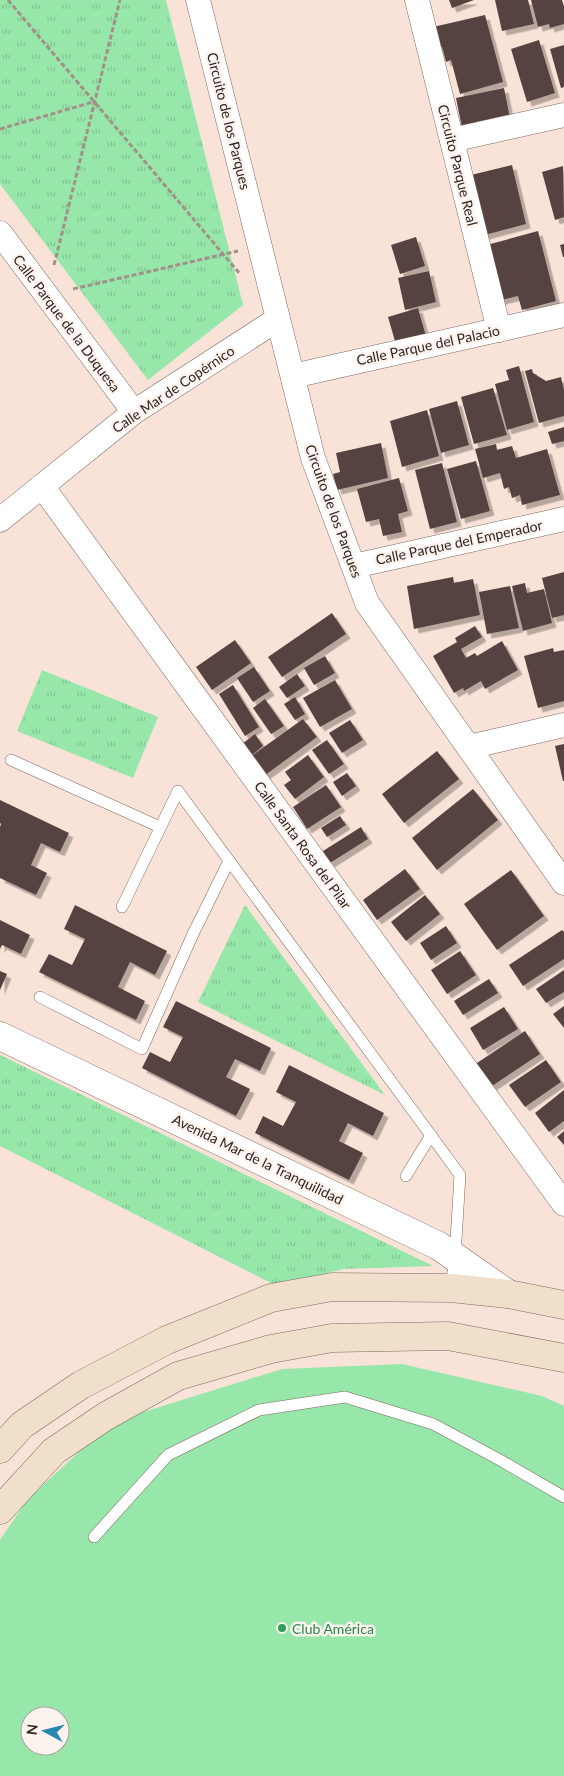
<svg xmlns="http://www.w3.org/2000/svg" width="564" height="1776" font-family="Lato,sans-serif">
<defs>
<pattern id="park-tufts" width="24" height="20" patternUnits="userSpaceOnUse" patternTransform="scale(1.25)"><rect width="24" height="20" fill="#97e6aa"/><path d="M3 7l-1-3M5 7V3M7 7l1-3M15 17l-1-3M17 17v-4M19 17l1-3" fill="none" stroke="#82c592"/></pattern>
<filter id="shadow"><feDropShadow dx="4.5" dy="4.5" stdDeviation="0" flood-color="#0004"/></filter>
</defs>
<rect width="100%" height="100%" fill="#f9e3d8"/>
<path fill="#97e6aa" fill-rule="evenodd" d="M 402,1364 L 542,1396 L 564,1406 L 564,1776 L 0,1776 L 0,1540 L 27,1500 L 111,1422 L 282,1369 ZM 30,1716 L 60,1716 L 60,1746 L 30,1746 Z"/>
<g fill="url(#park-tufts)">
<path d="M 0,0 L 166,0 L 243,305 L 148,380 L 0,184 Z"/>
<path d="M 42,670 L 158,717 L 133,778 L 17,731 Z"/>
<path d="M 245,905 L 385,1095 L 198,1002 Z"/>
<path d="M 0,1055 L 433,1266 L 343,1269 L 277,1286 L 0,1146 Z"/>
</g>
<g fill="#57433f" filter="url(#shadow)">
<path d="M 449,0 L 474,0 L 452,8 Z"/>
<path d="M 495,0 L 528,0 L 534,24 L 502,31 Z"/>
<path d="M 531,0 L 562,0 L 564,7 L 564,24 L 550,28 L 549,24 L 538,27 Z"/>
<path d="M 485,15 L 503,82 L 460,94 L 451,60 L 446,62 L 442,47 L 438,47 L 433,27 Z"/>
<path d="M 539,40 L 555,93 L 527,102 L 511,49 Z"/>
<path d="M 564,45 L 564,87 L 561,88 L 550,49 Z"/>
<path d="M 504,88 L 511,123 L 463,133 L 456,98 Z"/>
<path d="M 512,165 L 526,224 L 481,236 L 467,176 Z"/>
<path d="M 563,166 L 564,217 L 555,220 L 542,172 Z"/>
<path d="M 538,231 L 556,301 L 522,310 L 518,296 L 497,301 L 483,246 Z"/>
<path d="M 416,237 L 425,266 L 400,274 L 391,245 Z"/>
<path d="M 564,244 L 564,257 L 563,257 L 560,245 Z"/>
<path d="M 429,271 L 436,302 L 405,310 L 398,278 Z"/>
<path d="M 418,308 L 427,340 L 397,348 L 388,317 Z"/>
<path d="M 519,366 L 534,422 L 507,430 L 495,384 L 509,380 L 506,370 Z"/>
<path d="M 532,369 L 533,373 L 546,381 L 561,377 L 564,390 L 564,416 L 539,423 L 525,371 Z"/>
<path d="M 493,388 L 507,435 L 474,444 L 461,397 Z"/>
<path d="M 457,401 L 469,445 L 441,453 L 429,409 Z"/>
<path d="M 427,410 L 439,456 L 402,467 L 390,421 Z"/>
<path d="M 564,427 L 564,441 L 552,444 L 548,432 Z"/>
<path d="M 381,443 L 388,478 L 337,490 L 333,474 L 340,472 L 336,453 Z"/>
<path d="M 496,444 L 497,450 L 512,446 L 516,458 L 547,449 L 560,495 L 522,505 L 520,495 L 512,498 L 509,487 L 504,489 L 500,473 L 483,478 L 475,449 Z"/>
<path d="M 476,461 L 490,511 L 461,519 L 447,469 Z"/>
<path d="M 442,463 L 457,522 L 430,529 L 415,470 Z"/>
<path d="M 399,478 L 408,511 L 398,514 L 402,532 L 383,536 L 379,519 L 366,522 L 357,489 Z"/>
<path d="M 564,572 L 564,615 L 552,618 L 542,578 Z"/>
<path d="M 453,577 L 454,583 L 473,579 L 480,615 L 414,629 L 407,586 Z"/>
<path d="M 525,583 L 527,593 L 544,589 L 552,623 L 523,631 L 512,586 Z"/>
<path d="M 510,586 L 519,628 L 487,634 L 479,592 Z"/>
<path d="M 332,613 L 346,634 L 282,677 L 268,657 Z"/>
<path d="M 475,626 L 482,637 L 461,649 L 466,658 L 475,653 L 477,656 L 502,641 L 518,670 L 485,689 L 481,681 L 464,691 L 463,688 L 454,693 L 433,656 L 457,642 L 455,638 Z"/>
<path d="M 235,640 L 251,663 L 212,690 L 196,667 Z"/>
<path d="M 553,648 L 554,652 L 564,650 L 564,701 L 538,708 L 524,656 Z"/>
<path d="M 325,656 L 335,673 L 314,685 L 304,668 Z"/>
<path d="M 254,667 L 270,691 L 253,702 L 237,678 Z"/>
<path d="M 297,674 L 305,686 L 287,698 L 279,687 Z"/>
<path d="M 335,680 L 352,709 L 320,727 L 303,698 Z"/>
<path d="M 233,685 L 259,727 L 245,736 L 219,694 Z"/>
<path d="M 295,697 L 305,714 L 295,720 L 284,704 Z"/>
<path d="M 265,699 L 284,726 L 271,734 L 253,708 Z"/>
<path d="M 303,719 L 317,737 L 264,776 L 250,757 Z"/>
<path d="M 350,720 L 363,740 L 342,753 L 329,733 Z"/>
<path d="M 255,734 L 263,746 L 251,756 L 242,744 Z"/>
<path d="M 327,740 L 344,764 L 329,774 L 312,750 Z"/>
<path d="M 564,744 L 564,781 L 563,781 L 555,746 Z"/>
<path d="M 437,751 L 459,779 L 404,823 L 382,794 Z"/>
<path d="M 308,755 L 324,777 L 295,799 L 284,785 L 291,780 L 285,772 Z"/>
<path d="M 347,773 L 356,786 L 342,796 L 333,782 Z"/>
<path d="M 326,785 L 341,807 L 307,829 L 293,807 Z"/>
<path d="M 473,789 L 498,820 L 437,870 L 412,838 Z"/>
<path d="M 0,800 L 69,833 L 60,852 L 41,843 L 31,865 L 47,873 L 36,895 L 0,878 L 0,827 L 1,824 L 0,823 Z"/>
<path d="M 340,816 L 346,825 L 327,837 L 321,828 Z"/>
<path d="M 361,827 L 368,839 L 330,863 L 323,851 Z"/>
<path d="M 405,869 L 420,889 L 377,920 L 363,900 Z"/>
<path d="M 511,870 L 544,916 L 497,950 L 464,904 Z"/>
<path d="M 425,895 L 440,914 L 406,941 L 391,922 Z"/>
<path d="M 75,905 L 167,951 L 155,975 L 130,962 L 118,987 L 145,1001 L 136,1020 L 39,972 L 49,954 L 72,965 L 85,939 L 64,929 Z"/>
<path d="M 0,920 L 30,935 L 21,954 L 2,945 L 0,949 Z"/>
<path d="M 446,926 L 457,943 L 431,960 L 420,943 Z"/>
<path d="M 562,930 L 564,932 L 564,959 L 523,986 L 509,965 Z"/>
<path d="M 460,951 L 476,975 L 447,994 L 431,970 Z"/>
<path d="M 564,970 L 564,992 L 546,1003 L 536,989 Z"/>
<path d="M 0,971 L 7,974 L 0,990 Z"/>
<path d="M 489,979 L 498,993 L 463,1015 L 454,1001 Z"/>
<path d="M 176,1001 L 271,1048 L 260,1071 L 235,1059 L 226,1077 L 250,1089 L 236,1116 L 142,1068 L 150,1052 L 170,1062 L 183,1037 L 163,1027 Z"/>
<path d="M 564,1006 L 564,1028 L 553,1014 Z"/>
<path d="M 504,1007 L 518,1029 L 483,1050 L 470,1028 Z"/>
<path d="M 525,1031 L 540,1054 L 489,1088 L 474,1065 Z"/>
<path d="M 546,1060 L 561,1082 L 525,1107 L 509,1085 Z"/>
<path d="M 289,1065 L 384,1113 L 373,1136 L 348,1123 L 339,1141 L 363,1153 L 349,1180 L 255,1133 L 263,1116 L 283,1126 L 296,1102 L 276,1092 Z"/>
<path d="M 564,1090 L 564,1121 L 549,1132 L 535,1113 Z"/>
<path d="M 564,1131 L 564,1145 L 557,1137 Z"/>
</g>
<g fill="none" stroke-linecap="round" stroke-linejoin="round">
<g stroke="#7b685f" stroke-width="12">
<g id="service">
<path d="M 11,760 L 160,827"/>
<path d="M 122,907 L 178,791 L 460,1175 L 455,1257 L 451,1288"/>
<path d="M 40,997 L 142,1049 L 193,934 L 229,861"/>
<path d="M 406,1176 L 431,1135"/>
<path d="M 94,1537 L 168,1455 L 259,1410 L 345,1397 L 433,1424 L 500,1460 L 564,1497"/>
</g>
</g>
<g stroke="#7b685f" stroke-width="25">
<g id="minor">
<path d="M 198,0 L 313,458 L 367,603 L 564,883"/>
<path d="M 417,0 L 499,330"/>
<path d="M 452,140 L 564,115"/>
<path d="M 0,233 L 134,412"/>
<path d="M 293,376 L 564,315"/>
<path d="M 42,486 L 564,1204"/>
<path d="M 0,520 L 134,412 L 278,319"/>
<path d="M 354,566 L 564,519"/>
<path d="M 469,747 L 564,725"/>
</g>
</g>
<g stroke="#7b685f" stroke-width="29">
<path id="tertiary" d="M 0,1036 L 439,1246 L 508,1294"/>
</g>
<g stroke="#7b685f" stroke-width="29">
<g id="secondary">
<path d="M 0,1449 L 22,1425 L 81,1385 L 167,1340 L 271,1298 L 332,1287 L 451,1288 L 508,1294 L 564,1305"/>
<path d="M 0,1510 L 54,1451 L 106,1416 L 178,1376 L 271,1349 L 332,1338 L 448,1336 L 564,1358"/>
</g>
</g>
<g stroke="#a19189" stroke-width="3" stroke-dasharray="5 2.5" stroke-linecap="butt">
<path d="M 8,0 L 240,274"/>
<path d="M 0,129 L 93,102"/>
<path d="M 54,265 L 120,0"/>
<path d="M 73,289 L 238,251"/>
</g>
<use href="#service" stroke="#fff" stroke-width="11"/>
<use href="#minor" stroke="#fff" stroke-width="24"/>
<use href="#tertiary" stroke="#fff" stroke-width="28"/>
<use href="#secondary" stroke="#f0e0cb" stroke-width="28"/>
</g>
<circle fill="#2e9e5b" stroke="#fcf3ef" stroke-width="2" cx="282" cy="1628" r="5"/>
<g text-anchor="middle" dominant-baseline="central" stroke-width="5" stroke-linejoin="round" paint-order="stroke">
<g font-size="14" fill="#2d2521" stroke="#fcf3ef">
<text transform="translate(229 121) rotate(76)">Circuito de los Parques</text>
<text transform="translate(458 165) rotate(76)">Circuito Parque Real</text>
<text transform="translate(67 323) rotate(53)">Calle Parque de la Duquesa</text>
<text transform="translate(428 345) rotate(-12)">Calle Parque del Palacio</text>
<text transform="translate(173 389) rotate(-34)">Calle Mar de Copérnico</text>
<text transform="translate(334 511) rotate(70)">Circuito de los Parques</text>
<text transform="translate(459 542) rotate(-12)">Calle Parque del Emperador</text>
<text transform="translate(303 845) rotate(54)">Calle Santa Rosa del Pilar</text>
<text transform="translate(258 1159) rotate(26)">Avenida Mar de la Tranquilidad</text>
</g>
<g font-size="14" fill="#27864d" stroke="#fcf3ef" text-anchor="start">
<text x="292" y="1628">Club América</text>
</g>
</g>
<g transform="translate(45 1731) rotate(277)"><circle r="24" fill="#fcf3ef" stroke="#a9a19d"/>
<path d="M0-4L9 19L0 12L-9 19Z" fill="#2987b3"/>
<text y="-8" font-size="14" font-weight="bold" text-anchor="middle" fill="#2d2521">N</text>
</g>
</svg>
